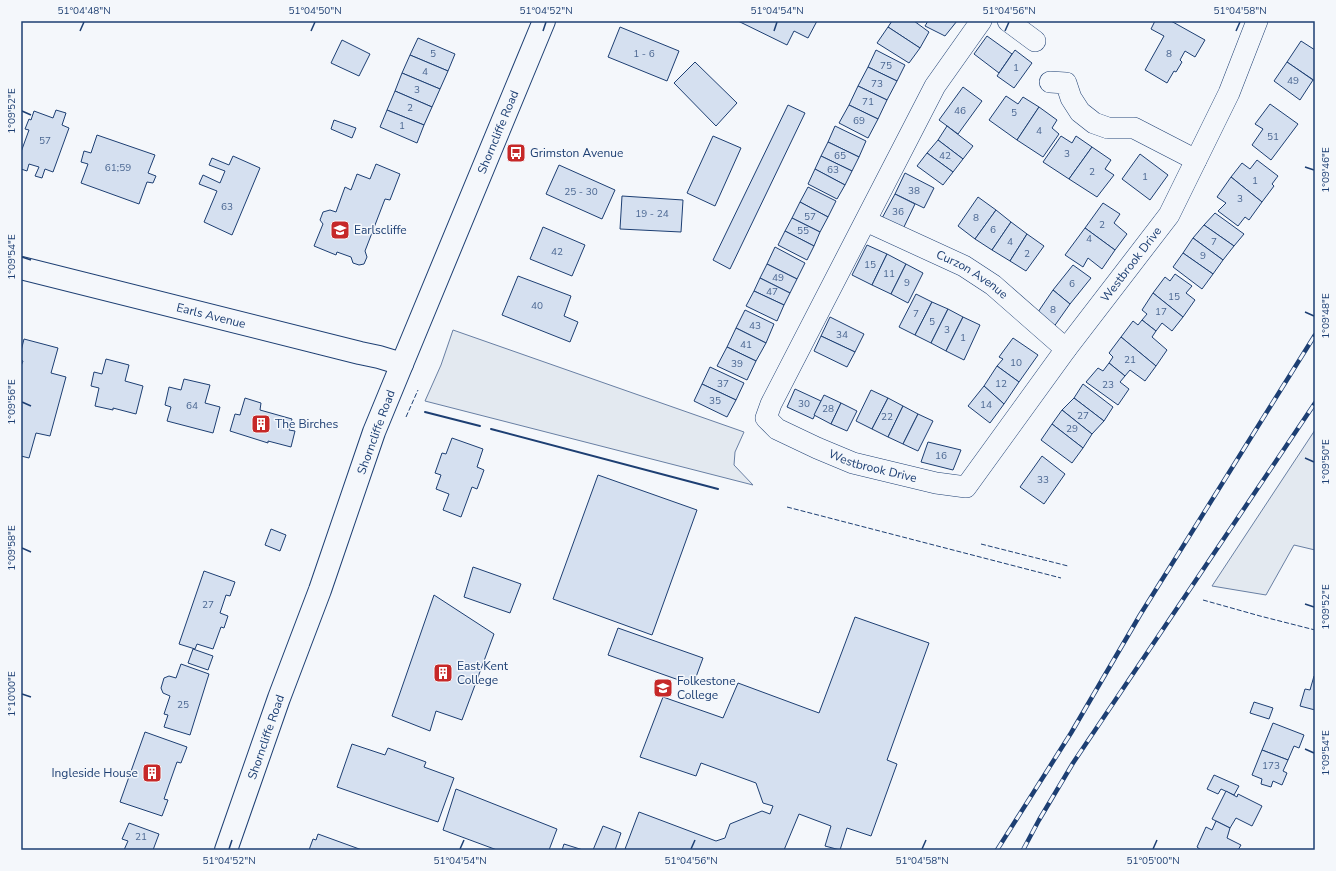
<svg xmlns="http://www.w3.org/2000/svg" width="1336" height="871" font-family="'Nunito Sans',sans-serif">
<rect width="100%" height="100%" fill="#f4f7fb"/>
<g fill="#e3e9f0" stroke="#687fa3">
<path d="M 453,330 L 744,432 L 735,452 L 734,465 L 753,485 L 425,401 L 441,365 Z"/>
<path d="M 1315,430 L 1315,550 L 1294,545 L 1266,595 L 1212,586 Z"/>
</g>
<g fill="#d5e0f0" stroke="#1d3f73">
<path d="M 738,21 L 817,21 L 808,38 L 794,31 L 787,45 Z"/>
<path d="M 892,21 L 914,21 L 929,32 L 920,48 L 888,27 Z"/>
<path d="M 928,21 L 957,21 L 945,36 L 925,26 Z"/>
<path d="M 1155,21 L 1171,21 L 1205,40 L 1195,57 L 1185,51 L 1180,60 L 1182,62 L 1176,72 L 1174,71 L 1167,83 L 1145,70 L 1164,36 L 1151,29 Z"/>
<path d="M 620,27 L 679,51 L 667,81 L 608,57 Z"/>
<path d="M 888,27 L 920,48 L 909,63 L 877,43 Z"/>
<path d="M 987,36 L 1012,54 L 999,73 L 974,54 Z"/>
<path d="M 418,38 L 455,54 L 448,71 L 410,55 Z"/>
<path d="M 342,40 L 370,54 L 359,76 L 331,63 Z"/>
<path d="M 1301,41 L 1315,50 L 1315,81 L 1287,62 Z"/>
<path d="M 876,50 L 905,65 L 897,81 L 868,67 Z"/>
<path d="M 1015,50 L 1032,63 L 1014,88 L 997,76 Z"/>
<path d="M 410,55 L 448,71 L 440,89 L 402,73 Z"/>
<path d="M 695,62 L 737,103 L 716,126 L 674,83 Z"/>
<path d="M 1287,62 L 1313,80 L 1300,100 L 1274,81 Z"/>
<path d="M 868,67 L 897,81 L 887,100 L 858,86 Z"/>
<path d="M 402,73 L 440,89 L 432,107 L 395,91 Z"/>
<path d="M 858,86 L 887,100 L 878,119 L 849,105 Z"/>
<path d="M 963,87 L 982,101 L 958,134 L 939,120 Z"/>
<path d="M 395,91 L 432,107 L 424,125 L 387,110 Z"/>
<path d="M 1006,96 L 1018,104 L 1023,97 L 1039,107 L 1017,140 L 989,120 Z"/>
<path d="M 1270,104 L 1298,124 L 1271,160 L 1252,145 L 1263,129 L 1255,124 Z"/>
<path d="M 788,105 L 805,113 L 730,269 L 713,260 Z"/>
<path d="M 849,105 L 878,119 L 868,138 L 839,123 Z"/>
<path d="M 1039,107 L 1057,120 L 1052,128 L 1059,134 L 1043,157 L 1017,140 Z"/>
<path d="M 56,110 L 66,113 L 62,125 L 69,128 L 53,172 L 45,169 L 42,178 L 35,176 L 39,167 L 29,164 L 27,171 L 21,169 L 21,152 L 29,130 L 25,129 L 29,119 L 31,120 L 34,111 L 53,118 Z"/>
<path d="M 387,110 L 424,125 L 417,143 L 380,127 Z"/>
<path d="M 334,120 L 356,128 L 352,138 L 331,129 Z"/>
<path d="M 835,126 L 866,141 L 859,157 L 828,142 Z"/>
<path d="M 947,126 L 973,146 L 963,159 L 938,140 Z"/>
<path d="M 97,135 L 155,155 L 148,173 L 156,176 L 153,183 L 147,182 L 139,204 L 81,183 L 88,164 L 81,162 L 84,151 L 91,153 Z"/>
<path d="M 713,136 L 741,148 L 715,206 L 687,193 Z"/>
<path d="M 1061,136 L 1072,143 L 1076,136 L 1092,147 L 1069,179 L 1043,162 Z"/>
<path d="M 938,140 L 963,159 L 953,172 L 927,153 Z"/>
<path d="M 828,142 L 859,157 L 852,171 L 821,156 Z"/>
<path d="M 1092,147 L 1111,160 L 1105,169 L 1114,175 L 1097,197 L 1069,179 Z"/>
<path d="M 927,153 L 953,172 L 943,185 L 917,166 Z"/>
<path d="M 1140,154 L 1168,175 L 1150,200 L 1122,179 Z"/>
<path d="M 233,156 L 260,168 L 232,235 L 204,222 L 217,191 L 199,184 L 203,175 L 220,183 L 225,171 L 209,165 L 212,158 L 229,165 Z"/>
<path d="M 821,156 L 852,171 L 845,185 L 815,169 Z"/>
<path d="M 1257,160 L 1278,176 L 1272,184 L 1274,186 L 1262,202 L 1231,177 L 1242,163 L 1250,169 Z"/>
<path d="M 376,164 L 400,174 L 390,200 L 385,199 L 365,251 L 367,257 L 364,264 L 359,265 L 353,263 L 351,257 L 337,252 L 336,255 L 314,246 L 323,224 L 320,220 L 323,212 L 330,210 L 336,212 L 345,187 L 351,190 L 357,174 L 370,179 Z"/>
<path d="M 559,165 L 615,190 L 602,219 L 546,194 Z"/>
<path d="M 815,169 L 845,185 L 837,199 L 808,184 Z"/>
<path d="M 905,173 L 934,188 L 924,208 L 895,194 Z"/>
<path d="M 1231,177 L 1262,202 L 1249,220 L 1245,217 L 1238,226 L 1218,211 L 1226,203 L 1217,197 Z"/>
<path d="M 808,187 L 836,201 L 828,217 L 800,202 Z"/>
<path d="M 895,194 L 915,204 L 902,231 L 881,220 Z"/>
<path d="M 622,196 L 683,200 L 681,232 L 620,229 Z"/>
<path d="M 978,197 L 996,210 L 975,239 L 958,226 Z"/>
<path d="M 800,202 L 828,217 L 820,232 L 792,218 Z"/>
<path d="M 1103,203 L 1120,214 L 1114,223 L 1127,234 L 1115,250 L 1085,228 Z"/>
<path d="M 996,210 L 1011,222 L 992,250 L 975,239 Z"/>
<path d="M 1215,213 L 1244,234 L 1234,246 L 1204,225 Z"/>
<path d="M 792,218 L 820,232 L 814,246 L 785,231 Z"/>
<path d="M 1011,222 L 1027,234 L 1010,261 L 992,250 Z"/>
<path d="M 1204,225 L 1234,246 L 1223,260 L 1193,238 Z"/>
<path d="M 543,227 L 585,245 L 572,276 L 530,259 Z"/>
<path d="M 1085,228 L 1115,250 L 1102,269 L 1088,258 L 1083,267 L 1065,255 Z"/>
<path d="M 785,231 L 814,246 L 807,260 L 778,245 Z"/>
<path d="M 1027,234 L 1044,246 L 1026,271 L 1010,261 Z"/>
<path d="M 1193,238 L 1223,260 L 1213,274 L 1183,253 Z"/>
<path d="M 867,245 L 887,254 L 872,285 L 852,275 Z"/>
<path d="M 775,247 L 805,263 L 797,279 L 767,264 Z"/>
<path d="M 1183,253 L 1213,274 L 1202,289 L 1173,267 Z"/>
<path d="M 887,254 L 906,264 L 891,294 L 872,285 Z"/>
<path d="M 767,264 L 797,279 L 790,293 L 760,278 Z"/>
<path d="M 906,264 L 923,273 L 908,303 L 891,294 Z"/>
<path d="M 1073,265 L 1091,278 L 1070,304 L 1053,290 Z"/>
<path d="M 1175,274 L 1192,286 L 1186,293 L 1195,300 L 1183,317 L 1153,293 L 1165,277 L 1170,281 Z"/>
<path d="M 518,276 L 571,296 L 564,316 L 578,322 L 570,342 L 502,315 Z"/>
<path d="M 760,278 L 790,293 L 784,305 L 754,291 Z"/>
<path d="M 1053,290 L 1070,304 L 1053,328 L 1036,315 Z"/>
<path d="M 754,291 L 784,305 L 777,321 L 746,306 Z"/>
<path d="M 1153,293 L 1183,317 L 1172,331 L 1162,323 L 1156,331 L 1142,320 L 1147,314 L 1142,310 Z"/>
<path d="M 916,294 L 932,302 L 915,335 L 899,327 Z"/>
<path d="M 932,302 L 948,309 L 931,343 L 915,335 Z"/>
<path d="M 948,309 L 963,317 L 946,351 L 931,343 Z"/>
<path d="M 745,310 L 774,324 L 766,343 L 736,328 Z"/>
<path d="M 830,317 L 864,334 L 855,352 L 821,336 Z"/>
<path d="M 963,317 L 980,325 L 964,360 L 946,351 Z"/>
<path d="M 1142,320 L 1156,331 L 1152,337 L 1167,350 L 1156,366 L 1121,337 L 1133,321 L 1138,325 Z"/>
<path d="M 736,328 L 766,343 L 756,361 L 727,347 Z"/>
<path d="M 821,336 L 855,352 L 847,367 L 814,351 Z"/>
<path d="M 1121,337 L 1156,366 L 1145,381 L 1130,370 L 1125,376 L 1109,363 L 1113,357 L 1109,353 Z"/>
<path d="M 1013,338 L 1038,355 L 1019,382 L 997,366 L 1003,359 L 999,357 Z"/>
<path d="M 24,339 L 58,348 L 51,373 L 66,377 L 50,436 L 36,433 L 29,458 L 21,456 L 21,366 L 23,361 L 21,360 L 21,351 Z"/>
<path d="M 727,347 L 756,361 L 747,380 L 717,366 Z"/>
<path d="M 106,359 L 129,365 L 125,381 L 143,386 L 136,414 L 113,408 L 113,410 L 95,406 L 99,388 L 91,386 L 94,372 L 102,374 Z"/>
<path d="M 1109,363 L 1125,376 L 1120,382 L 1129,389 L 1118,405 L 1086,382 L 1098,368 L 1103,371 Z"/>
<path d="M 997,366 L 1019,382 L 1004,404 L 984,386 Z"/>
<path d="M 710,367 L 744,383 L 736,400 L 702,384 Z"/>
<path d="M 184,379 L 210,385 L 205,403 L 220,407 L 213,433 L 167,421 L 171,407 L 165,405 L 169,387 L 181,390 Z"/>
<path d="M 702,384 L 736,400 L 727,417 L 694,401 Z"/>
<path d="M 1083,384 L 1113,407 L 1104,421 L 1074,398 Z"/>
<path d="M 984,386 L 1004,404 L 990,423 L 968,406 Z"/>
<path d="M 795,389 L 821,401 L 813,419 L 787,407 Z"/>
<path d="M 871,390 L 888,398 L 872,429 L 856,421 Z"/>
<path d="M 824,395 L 841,403 L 831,424 L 814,415 Z"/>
<path d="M 245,398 L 261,403 L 260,410 L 292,419 L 289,430 L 295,431 L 291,447 L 268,441 L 268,443 L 230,431 L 235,414 L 240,415 Z"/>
<path d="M 888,398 L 903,406 L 888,437 L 872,429 Z"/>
<path d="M 1074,398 L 1104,421 L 1092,434 L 1062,410 Z"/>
<path d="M 841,403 L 857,411 L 847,431 L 831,424 Z"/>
<path d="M 903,406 L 918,414 L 903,444 L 888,437 Z"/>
<path d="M 1062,410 L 1092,434 L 1083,448 L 1052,424 Z"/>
<path d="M 918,414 L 933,421 L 918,451 L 903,444 Z"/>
<path d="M 1052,424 L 1083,448 L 1072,463 L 1041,440 Z"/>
<path d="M 452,438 L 483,449 L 477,467 L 484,470 L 477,489 L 472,487 L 461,517 L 443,510 L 449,494 L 436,489 L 441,475 L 435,473 L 442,453 L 446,454 Z"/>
<path d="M 928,442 L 961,450 L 953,470 L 921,462 Z"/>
<path d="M 1042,456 L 1065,474 L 1044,504 L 1020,487 Z"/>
<path d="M 598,475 L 697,510 L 652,635 L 553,599 Z"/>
<path d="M 271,529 L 286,535 L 280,551 L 265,545 Z"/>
<path d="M 473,567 L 521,584 L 510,613 L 464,597 Z"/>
<path d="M 204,571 L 235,582 L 230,596 L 226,595 L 220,613 L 228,616 L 224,628 L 221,627 L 213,649 L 197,644 L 195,649 L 179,644 Z"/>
<path d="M 434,595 L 494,634 L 462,720 L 436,711 L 430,731 L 392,716 Z"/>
<path d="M 855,617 L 929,643 L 887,760 L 897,764 L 871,836 L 847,828 L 840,850 L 825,846 L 831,826 L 799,814 L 784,850 L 629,850 L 625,849 L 639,812 L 716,841 L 725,838 L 730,824 L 762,811 L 770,814 L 773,806 L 763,803 L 756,783 L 701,763 L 696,776 L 640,757 L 663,697 L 723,718 L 738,683 L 819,713 Z"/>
<path d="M 618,628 L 703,658 L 693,685 L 608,655 Z"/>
<path d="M 193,649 L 213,656 L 208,670 L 188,663 Z"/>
<path d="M 181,664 L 209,674 L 190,735 L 164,727 L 168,715 L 164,714 L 170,696 L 163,693 L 161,688 L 164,678 L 169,676 L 176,678 Z"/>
<path d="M 1314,676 L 1315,676 L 1315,710 L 1300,706 L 1305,689 L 1310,690 Z"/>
<path d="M 1254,702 L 1273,708 L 1269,719 L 1250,713 Z"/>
<path d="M 1273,723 L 1304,735 L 1299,748 L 1294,746 L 1288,760 L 1262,750 Z"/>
<path d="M 145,732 L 187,747 L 181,763 L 177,762 L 164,799 L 168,800 L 162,816 L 120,802 Z"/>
<path d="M 352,744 L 385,755 L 388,748 L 426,762 L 424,767 L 454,778 L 438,822 L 337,787 Z"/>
<path d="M 1262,750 L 1288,760 L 1283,771 L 1287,773 L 1282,785 L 1273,781 L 1271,787 L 1261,784 L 1262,779 L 1252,775 Z"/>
<path d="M 1214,775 L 1239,786 L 1234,795 L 1221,789 L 1218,794 L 1207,789 Z"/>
<path d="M 456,789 L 557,829 L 549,850 L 497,850 L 443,830 Z"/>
<path d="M 1226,791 L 1237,797 L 1238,794 L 1262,806 L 1252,826 L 1236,818 L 1230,828 L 1212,819 Z"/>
<path d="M 1216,821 L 1230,828 L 1227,838 L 1241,845 L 1238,850 L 1201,850 L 1197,847 L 1206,827 L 1212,830 Z"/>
<path d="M 129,823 L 159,834 L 153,850 L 124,850 L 128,841 L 122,839 Z"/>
<path d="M 603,826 L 621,833 L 615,850 L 593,850 Z"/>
<path d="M 318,834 L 362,850 L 309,850 L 313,839 L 316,840 Z"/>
<path d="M 564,844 L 583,850 L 562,850 Z"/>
</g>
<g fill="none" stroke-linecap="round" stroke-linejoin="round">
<g stroke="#1d3f73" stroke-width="22">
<g id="street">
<path id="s1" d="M 981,21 L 935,86 L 771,404 L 766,418 L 777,429 L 817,448 L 853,463 L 936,483 L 966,487 L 1066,349 L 1169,215 L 1229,93 L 1257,21"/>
<path d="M 1008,21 L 1035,41"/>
<path d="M 1050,82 L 1066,83 L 1071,98 L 1080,112 L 1094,123 L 1108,128 L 1134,128 L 1196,160"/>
<path id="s2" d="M 866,221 L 964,266 L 993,285 L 1066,349"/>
</g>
</g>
<g stroke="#1d3f73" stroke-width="24">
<g id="secondary">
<path id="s3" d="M 402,364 L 544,21"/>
</g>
</g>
<g stroke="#1d3f73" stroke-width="24">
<g id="highway">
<path id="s4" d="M 21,268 L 360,353 L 379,357 L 402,364 L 374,432 L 320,590 L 279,698 L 226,850"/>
</g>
</g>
<use href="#street" stroke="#f4f7fb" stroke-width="21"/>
<use href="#secondary" stroke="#f4f7fb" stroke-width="22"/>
<use href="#highway" stroke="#f4f7fb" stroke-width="22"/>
<g stroke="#1d3f73" stroke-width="4.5">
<g id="rail">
<path d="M 997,850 L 1071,733 L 1140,615 L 1315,335"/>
<path d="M 1023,850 L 1039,820 L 1073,763 L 1315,403"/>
</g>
</g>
<use href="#rail" stroke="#f4f7fb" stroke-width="3" stroke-dasharray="9" stroke-linecap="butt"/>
<g stroke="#1d3f73" stroke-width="1" stroke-dasharray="5 2" stroke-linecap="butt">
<path d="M 406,417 L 418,390"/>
<path d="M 787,507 L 1061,578"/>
<path d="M 981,544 L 1068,566"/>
<path d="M 1203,600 L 1260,616 L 1315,630"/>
</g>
<g stroke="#1d3f73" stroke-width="2">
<path d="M 425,412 L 480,426"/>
<path d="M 491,429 L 718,489"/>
</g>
</g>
<path fill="none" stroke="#1d3f73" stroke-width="1.5" d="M 80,31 L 84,22M 311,31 L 315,22M 543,31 L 546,22M 774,31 L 777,22M 1005,31 L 1009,22M 1236,31 L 1240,22M 22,111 L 31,115M 1305,167 L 1314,170M 22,257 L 31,260M 1305,312 L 1314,316M 22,402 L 31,406M 1305,458 L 1314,462M 22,548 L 31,552M 1305,604 L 1314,607M 22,694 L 31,697M 1305,749 L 1314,753M 229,849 L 232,840M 460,849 L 464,840M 691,849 L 695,840M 922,849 L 926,840M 1153,849 L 1157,840"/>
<defs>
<g id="bus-square" transform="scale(1)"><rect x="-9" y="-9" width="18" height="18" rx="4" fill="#c62828" stroke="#f4f7fb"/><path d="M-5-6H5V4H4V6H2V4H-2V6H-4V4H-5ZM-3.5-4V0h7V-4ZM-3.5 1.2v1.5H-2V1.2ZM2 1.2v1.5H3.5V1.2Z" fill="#fff"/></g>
<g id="school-square" transform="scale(1)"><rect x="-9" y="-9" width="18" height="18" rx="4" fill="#c62828" stroke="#f4f7fb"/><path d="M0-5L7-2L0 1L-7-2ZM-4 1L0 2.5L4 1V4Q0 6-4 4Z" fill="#fff"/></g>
<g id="building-square" transform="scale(1)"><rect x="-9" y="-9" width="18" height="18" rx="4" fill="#c62828" stroke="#f4f7fb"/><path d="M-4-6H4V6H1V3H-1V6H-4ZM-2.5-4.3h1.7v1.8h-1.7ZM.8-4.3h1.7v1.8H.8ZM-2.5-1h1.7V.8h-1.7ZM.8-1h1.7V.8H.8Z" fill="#fff"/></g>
<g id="university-square" transform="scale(1)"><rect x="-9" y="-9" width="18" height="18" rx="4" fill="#c62828" stroke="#f4f7fb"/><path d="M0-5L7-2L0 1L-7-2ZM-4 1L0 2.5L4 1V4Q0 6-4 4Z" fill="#fff"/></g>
</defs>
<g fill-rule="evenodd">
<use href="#bus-square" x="516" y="153"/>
<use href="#school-square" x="340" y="230"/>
<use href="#building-square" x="261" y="424"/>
<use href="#building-square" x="443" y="673"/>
<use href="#university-square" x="663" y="688"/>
<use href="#building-square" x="152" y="773"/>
</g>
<g text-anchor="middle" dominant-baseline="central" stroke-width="3" stroke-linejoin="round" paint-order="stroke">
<g font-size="10" fill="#4b6792">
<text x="433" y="54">5</text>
<text x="644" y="54">1 - 6</text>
<text x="1169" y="54">8</text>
<text x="886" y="66">75</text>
<text x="1016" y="68">1</text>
<text x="425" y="72">4</text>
<text x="1293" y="81">49</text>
<text x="877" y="84">73</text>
<text x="417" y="90">3</text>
<text x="868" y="102">71</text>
<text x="410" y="108">2</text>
<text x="960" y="111">46</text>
<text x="1014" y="113">5</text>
<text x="859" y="121">69</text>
<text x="402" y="126">1</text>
<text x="1039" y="131">4</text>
<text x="1273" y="137">51</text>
<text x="45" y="141">57</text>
<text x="1067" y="154">3</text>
<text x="840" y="156">65</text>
<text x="945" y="156">42</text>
<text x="118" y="168">61;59</text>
<text x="833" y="170">63</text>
<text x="1092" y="172">2</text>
<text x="1145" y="177">1</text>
<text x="1255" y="181">1</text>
<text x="914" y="191">38</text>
<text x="581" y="192">25 - 30</text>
<text x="1240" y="199">3</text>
<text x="227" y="207">63</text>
<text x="898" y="212">36</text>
<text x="652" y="214">19 - 24</text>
<text x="810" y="217">57</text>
<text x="976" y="218">8</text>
<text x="1102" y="225">2</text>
<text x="993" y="230">6</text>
<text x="803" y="231">55</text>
<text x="1089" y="239">4</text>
<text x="1010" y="242">4</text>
<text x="1214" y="242">7</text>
<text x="557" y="252">42</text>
<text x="1027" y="254">2</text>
<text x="1203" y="256">9</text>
<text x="870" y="265">15</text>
<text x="889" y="274">11</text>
<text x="778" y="278">49</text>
<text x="907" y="283">9</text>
<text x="1072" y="284">6</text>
<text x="772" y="292">47</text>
<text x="1174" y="297">15</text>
<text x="537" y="306">40</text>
<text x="1053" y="310">8</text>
<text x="1161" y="312">17</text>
<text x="916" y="314">7</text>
<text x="932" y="322">5</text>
<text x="755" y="326">43</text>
<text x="947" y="330">3</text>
<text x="842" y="335">34</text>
<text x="963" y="338">1</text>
<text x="746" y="345">41</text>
<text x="1130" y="360">21</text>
<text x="1016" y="363">10</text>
<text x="737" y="364">39</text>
<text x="723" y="384">37</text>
<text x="1001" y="384">12</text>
<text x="1108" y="385">23</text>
<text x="715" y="401">35</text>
<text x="804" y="404">30</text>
<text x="986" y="405">14</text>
<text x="192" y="406">64</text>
<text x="828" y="409">28</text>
<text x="1083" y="416">27</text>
<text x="887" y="417">22</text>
<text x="1072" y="429">29</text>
<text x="941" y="456">16</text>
<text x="1043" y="480">33</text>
<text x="208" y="605">27</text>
<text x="183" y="705">25</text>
<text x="1271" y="766">173</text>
<text x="141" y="837">21</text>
</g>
<g font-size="12" fill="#1d3f73" stroke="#f4f7fb">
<text stroke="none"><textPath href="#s3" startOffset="251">Shorncliffe Road</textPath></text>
<text stroke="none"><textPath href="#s1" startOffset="944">Westbrook Drive</textPath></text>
<text stroke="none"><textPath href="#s2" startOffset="119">Curzon Avenue</textPath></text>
<text stroke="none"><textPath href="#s4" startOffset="196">Earls Avenue</textPath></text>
<text transform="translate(376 432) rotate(-70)">Shorncliffe Road</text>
<text stroke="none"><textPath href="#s1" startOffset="571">Westbrook Drive</textPath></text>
<text transform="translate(266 737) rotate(-71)">Shorncliffe Road</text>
</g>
<g font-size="12" fill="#1d3f73" stroke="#f4f7fb" text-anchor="start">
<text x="530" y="153">Grimston Avenue</text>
<text x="354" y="230">Earlscliffe</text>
<text x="275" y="424">The Birches</text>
<text x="457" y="666">East Kent<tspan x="457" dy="14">College</tspan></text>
<text x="677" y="681">Folkestone<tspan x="677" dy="14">College</tspan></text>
<text x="138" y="773" text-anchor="end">Ingleside House</text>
</g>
</g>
<rect width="1336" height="871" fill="none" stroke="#f4f7fb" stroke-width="44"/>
<rect x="22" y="22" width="1292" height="827" fill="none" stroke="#1d3f73" stroke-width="1.5"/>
<g font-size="10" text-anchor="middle" fill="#1d3f73">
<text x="84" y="14">51°04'48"N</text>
<text x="315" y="14">51°04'50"N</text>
<text x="546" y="14">51°04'52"N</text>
<text x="777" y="14">51°04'54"N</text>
<text x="1009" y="14">51°04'56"N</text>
<text x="1240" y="14">51°04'58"N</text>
<text transform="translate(11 111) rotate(-90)" y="4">1°09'52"E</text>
<text transform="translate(1325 170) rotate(-90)" y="4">1°09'46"E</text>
<text transform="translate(11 257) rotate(-90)" y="4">1°09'54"E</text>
<text transform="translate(1325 316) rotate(-90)" y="4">1°09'48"E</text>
<text transform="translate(11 402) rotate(-90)" y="4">1°09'56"E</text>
<text transform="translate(1325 462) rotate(-90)" y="4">1°09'50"E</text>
<text transform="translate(11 548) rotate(-90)" y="4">1°09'58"E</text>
<text transform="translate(1325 607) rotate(-90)" y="4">1°09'52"E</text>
<text transform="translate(11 694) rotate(-90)" y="4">1°10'00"E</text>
<text transform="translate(1325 753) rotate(-90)" y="4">1°09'54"E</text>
<text x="229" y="864">51°04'52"N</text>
<text x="460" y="864">51°04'54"N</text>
<text x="691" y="864">51°04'56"N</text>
<text x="922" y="864">51°04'58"N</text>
<text x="1153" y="864">51°05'00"N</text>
</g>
</svg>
